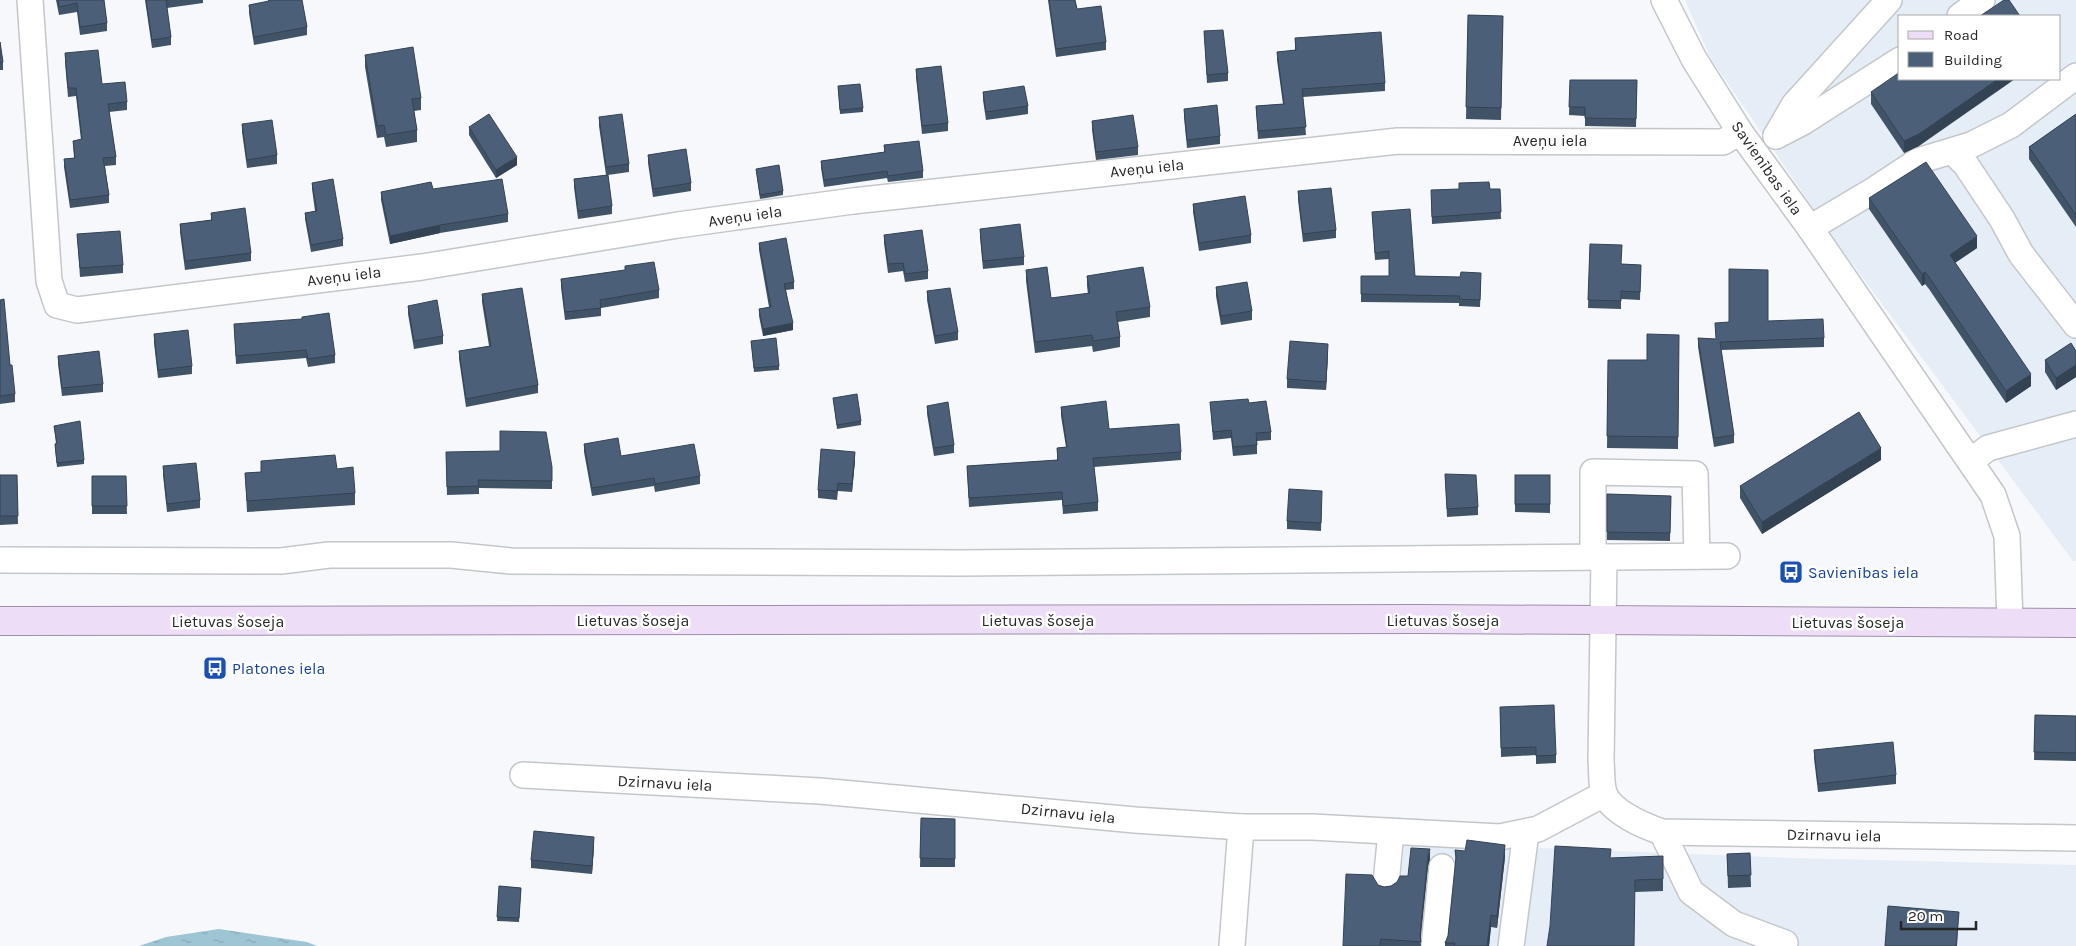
<svg xmlns="http://www.w3.org/2000/svg" width="2076" height="946" font-family="Karla,sans-serif">
<defs>
<pattern id="water-ripples" width="26" height="14" patternUnits="userSpaceOnUse" patternTransform="scale(1.25)"><rect width="26" height="14" fill="#9ec5d4"/><path d="M2 4q2-2 4 0t4 0M15 11q2-2 4 0t4 0" fill="none" stroke="#88a9b6"/></pattern>
</defs>
<rect width="100%" height="100%" fill="#f6f8fb"/>
<g fill="#e5edf6" fill-rule="evenodd">
<path d="M 1685,0 L 2076,0 L 2076,561 L 2073,561 L 1842,250 L 1711,59 ZM 1900,16 L 2060,16 L 2060,79 L 1900,79 Z"/>
<path d="M 1404,846 L 1541,848 L 1792,858 L 2076,865 L 2076,946 L 1395,946 Z"/>
</g>
<path fill="url(#water-ripples)" d="M 219,929 L 307,942 L 317,946 L 139,946 L 166,937 Z"/>
<g fill="none" stroke-linecap="round" stroke-linejoin="round">
<g stroke="#c4c7ca" stroke-width="28">
<g id="minor">
<path d="M 30,0 L 49,281 L 57,305 L 77,310 L 422,267 L 678,225 L 853,201 L 1398,141 L 1723,142 L 1740,132"/>
<path d="M 1664,0 L 1694,59 L 1740,132 L 1810,228 L 1993,495 L 2007,536 L 2010,623"/>
<path d="M 1960,16 L 1982,0"/>
<path d="M 1776,136 L 1794,105 L 1889,0"/>
<path d="M 1776,136 L 1803,122 L 1900,60"/>
<path d="M 1952,151 L 1966,165 L 2002,219 L 2021,254 L 2076,325"/>
<path d="M 1810,228 L 1874,190 L 1918,161 L 1971,145 L 2011,125 L 2076,76"/>
<path d="M 1971,461 L 1988,448 L 2076,424"/>
<path d="M 1593,557 L 1593,472 L 1695,474 L 1697,556"/>
<path d="M 1604,557 L 1601,761 C 1602,771 1601,783 1604,793 C 1611,812 1644,826 1662,832 L 2076,838"/>
<path d="M 0,560 L 281,561 L 329,555 L 451,555 L 511,561 L 961,563 L 1727,556"/>
<path d="M 523,775 L 820,791 L 1135,820 L 1241,827 L 1312,827 L 1500,837 L 1538,829 L 1604,794"/>
<path d="M 1662,832 L 1691,892 L 1734,924 L 1785,943"/>
<path d="M 1386,883 L 1391,832"/>
<path d="M 1232,946 L 1241,827"/>
<path d="M 1434,946 L 1442,867"/>
<path d="M 1511,946 L 1526,832"/>
</g>
</g>
<g stroke="#a08fab" stroke-width="30">
<path id="major" d="M 0,621 L 1422,619 L 2076,623"/>
</g>
<use href="#minor" stroke="#fff" stroke-width="25"/>
<use href="#major" stroke="#eeddf7" stroke-width="28"/>
</g>
<g fill="#405367">
<path d="M 56,0 L 104,0 L 107,23 L 107,31 L 80,35 L 77,12 L 59,15 Z"/>
<path d="M 145,0 L 203,0 L 203,3 L 167,8 L 171,37 L 171,45 L 152,48 Z"/>
<path d="M 268,0 L 302,0 L 307,27 L 307,35 L 254,45 L 249,13 L 249,5 L 268,2 Z"/>
<path d="M 1048,0 L 1075,0 L 1077,9 L 1106,42 L 1106,50 L 1056,57 Z"/>
<path d="M 1468,15 L 1503,16 L 1501,120 L 1466,119 Z"/>
<path d="M 1204,31 L 1228,73 L 1228,81 L 1207,83 Z"/>
<path d="M 1295,38 L 1385,83 L 1385,91 L 1303,97 L 1306,135 L 1258,139 L 1256,106 L 1283,104 L 1277,60 L 1277,52 L 1295,50 Z"/>
<path d="M 0,42 L 3,62 L 3,70 L 0,70 Z"/>
<path d="M 65,53 L 102,84 L 127,102 L 127,110 L 109,112 L 116,157 L 116,165 L 105,166 L 109,195 L 109,203 L 70,208 L 64,167 L 64,159 L 74,158 L 73,141 L 81,140 L 76,96 L 68,97 L 65,62 Z"/>
<path d="M 365,55 L 421,98 L 421,110 L 414,111 L 417,130 L 417,142 L 386,147 L 384,137 L 377,138 L 365,67 Z"/>
<path d="M 916,69 L 948,123 L 948,131 L 922,134 L 916,77 Z"/>
<path d="M 1570,80 L 1637,80 L 1636,127 L 1585,126 L 1585,116 L 1569,115 Z"/>
<path d="M 838,86 L 863,108 L 863,112 L 840,114 Z"/>
<path d="M 983,92 L 1028,106 L 1028,114 L 986,120 L 983,100 Z"/>
<path d="M 1871,92 L 1919,146 L 1904,153 L 1871,104 Z"/>
<path d="M 1184,109 L 1220,136 L 1220,144 L 1187,148 L 1184,117 Z"/>
<path d="M 2076,114 L 2076,227 L 2029,159 L 2029,147 Z"/>
<path d="M 599,117 L 629,164 L 629,172 L 608,175 L 612,206 L 612,214 L 578,219 L 574,187 L 574,179 L 606,175 L 599,126 Z"/>
<path d="M 1092,121 L 1138,147 L 1138,155 L 1096,160 L 1092,130 Z"/>
<path d="M 242,124 L 277,155 L 277,164 L 247,168 L 242,132 Z"/>
<path d="M 469,127 L 517,165 L 496,178 L 469,135 Z"/>
<path d="M 884,145 L 923,171 L 923,178 L 888,182 L 887,178 L 824,187 L 821,168 L 821,161 L 884,152 Z"/>
<path d="M 648,155 L 691,183 L 691,191 L 653,197 L 648,163 Z"/>
<path d="M 756,169 L 783,191 L 783,195 L 760,199 Z"/>
<path d="M 312,183 L 343,239 L 343,246 L 311,252 L 305,219 L 305,213 L 315,211 L 312,189 Z"/>
<path d="M 433,189 L 508,214 L 508,222 L 440,233 L 390,244 L 381,200 L 381,192 Z"/>
<path d="M 1490,189 L 1500,189 L 1501,219 L 1432,224 L 1431,197 Z"/>
<path d="M 1298,191 L 1336,230 L 1336,238 L 1303,242 L 1298,200 Z"/>
<path d="M 1869,198 L 1977,248 L 1955,263 L 2031,386 L 2006,403 L 1929,289 L 1925,284 L 1922,286 L 1869,209 Z"/>
<path d="M 1193,204 L 1251,235 L 1251,243 L 1199,251 L 1193,212 Z"/>
<path d="M 1372,212 L 1415,276 L 1481,280 L 1480,307 L 1459,306 L 1459,303 L 1361,302 L 1361,276 L 1389,276 L 1389,259 L 1375,260 Z"/>
<path d="M 211,213 L 251,253 L 251,261 L 185,270 L 180,232 L 180,224 L 211,220 Z"/>
<path d="M 980,229 L 1024,257 L 1024,265 L 983,269 L 980,237 Z"/>
<path d="M 77,234 L 123,265 L 123,273 L 80,277 Z"/>
<path d="M 884,235 L 928,271 L 928,279 L 905,282 L 903,271 L 888,273 L 884,243 Z"/>
<path d="M 759,243 L 794,282 L 794,289 L 786,290 L 793,330 L 763,336 L 759,316 L 759,309 L 769,307 L 759,250 Z"/>
<path d="M 1590,244 L 1622,264 L 1641,265 L 1640,300 L 1621,299 L 1621,309 L 1588,308 Z"/>
<path d="M 625,266 L 659,290 L 659,298 L 601,308 L 601,316 L 565,320 L 561,287 L 561,279 L 625,270 Z"/>
<path d="M 1026,270 L 1051,298 L 1088,294 L 1087,286 L 1087,276 L 1150,307 L 1150,317 L 1118,322 L 1120,337 L 1120,347 L 1093,352 L 1092,346 L 1035,353 L 1026,281 Z"/>
<path d="M 1216,287 L 1252,311 L 1252,320 L 1221,325 L 1216,296 Z"/>
<path d="M 927,291 L 958,332 L 958,340 L 935,344 L 927,300 Z"/>
<path d="M 482,294 L 538,385 L 538,393 L 466,407 L 459,359 L 459,351 L 489,346 L 482,302 Z"/>
<path d="M 0,300 L 10,365 L 15,394 L 15,402 L 0,404 Z"/>
<path d="M 408,306 L 443,336 L 443,344 L 414,349 L 408,314 Z"/>
<path d="M 1768,321 L 1824,338 L 1824,347 L 1721,350 L 1734,435 L 1734,443 L 1714,447 L 1698,347 L 1698,338 L 1716,339 Z"/>
<path d="M 234,324 L 335,355 L 335,363 L 308,367 L 306,358 L 236,364 Z"/>
<path d="M 154,334 L 192,366 L 192,374 L 158,378 L 154,343 Z"/>
<path d="M 1679,335 L 1678,449 L 1607,448 L 1608,360 L 1647,360 Z"/>
<path d="M 751,341 L 779,366 L 779,370 L 754,372 Z"/>
<path d="M 2076,351 L 2076,377 L 2056,390 L 2045,372 L 2045,360 Z"/>
<path d="M 1328,352 L 1326,390 L 1287,388 L 1287,379 Z"/>
<path d="M 58,356 L 103,384 L 103,392 L 62,396 L 58,364 Z"/>
<path d="M 833,398 L 861,421 L 861,425 L 837,429 Z"/>
<path d="M 1210,402 L 1249,403 L 1271,432 L 1271,440 L 1257,441 L 1257,454 L 1233,456 L 1231,438 L 1213,440 Z"/>
<path d="M 927,406 L 954,445 L 954,453 L 934,456 L 927,414 Z"/>
<path d="M 1061,407 L 1109,429 L 1181,452 L 1181,460 L 1094,467 L 1098,502 L 1098,511 L 1063,514 L 1062,500 L 969,507 L 967,466 L 1057,460 L 1057,448 L 1066,447 L 1061,416 Z"/>
<path d="M 54,426 L 84,460 L 84,464 L 57,467 L 55,448 L 55,444 L 56,444 Z"/>
<path d="M 584,444 L 621,456 L 700,476 L 700,484 L 655,492 L 654,486 L 592,496 L 584,452 Z"/>
<path d="M 446,452 L 552,467 L 552,489 L 479,488 L 479,494 L 447,495 Z"/>
<path d="M 855,460 L 852,492 L 838,491 L 837,500 L 818,498 L 818,490 Z"/>
<path d="M 1881,460 L 1762,534 L 1740,498 L 1740,486 Z"/>
<path d="M 261,461 L 337,469 L 355,493 L 355,505 L 247,512 L 245,473 L 261,472 Z"/>
<path d="M 163,466 L 200,500 L 200,508 L 167,512 L 163,475 Z"/>
<path d="M 1445,474 L 1478,507 L 1478,515 L 1447,517 Z"/>
<path d="M 0,475 L 17,475 L 18,524 L 0,525 Z"/>
<path d="M 1515,475 L 1550,475 L 1550,513 L 1515,512 Z"/>
<path d="M 92,476 L 126,476 L 127,514 L 92,514 Z"/>
<path d="M 1607,494 L 1671,496 L 1670,541 L 1607,540 Z"/>
<path d="M 1322,500 L 1321,531 L 1287,529 L 1287,521 Z"/>
<path d="M 1500,707 L 1556,755 L 1556,763 L 1536,764 L 1536,755 L 1501,757 Z"/>
<path d="M 2035,715 L 2076,716 L 2076,761 L 2034,760 Z"/>
<path d="M 1814,750 L 1896,775 L 1896,784 L 1818,792 L 1814,758 Z"/>
<path d="M 921,818 L 955,819 L 955,867 L 920,867 Z"/>
<path d="M 594,846 L 592,874 L 531,868 L 531,860 Z"/>
<path d="M 1455,850 L 1505,857 L 1497,928 L 1491,927 L 1489,946 L 1445,946 L 1445,943 L 1448,936 L 1456,864 Z"/>
<path d="M 1750,853 L 1751,887 L 1728,888 L 1727,854 Z"/>
<path d="M 1663,856 L 1663,891 L 1635,892 L 1611,858 Z"/>
<path d="M 1430,859 L 1428,866 L 1420,938 L 1421,946 L 1343,946 L 1378,885 L 1384,887 L 1391,886 L 1408,876 Z"/>
<path d="M 499,886 L 521,888 L 519,922 L 497,921 Z"/>
</g>
<g fill="#344354">
<path d="M 1998,79 L 2015,79 L 1919,146 L 1904,153 L 1904,141 Z"/>
<path d="M 517,157 L 517,165 L 496,178 L 496,170 Z"/>
<path d="M 440,225 L 440,233 L 390,244 L 390,236 Z"/>
<path d="M 1977,236 L 1977,248 L 1950,266 L 1950,255 Z"/>
<path d="M 1925,272 L 1925,284 L 1922,286 L 1922,274 Z"/>
<path d="M 793,323 L 793,330 L 763,336 L 763,329 Z"/>
<path d="M 1328,344 L 1328,352 L 1326,390 L 1326,382 Z"/>
<path d="M 2076,365 L 2076,377 L 2056,390 L 2056,378 Z"/>
<path d="M 2031,374 L 2031,386 L 2006,403 L 2006,391 Z"/>
<path d="M 1881,448 L 1881,460 L 1762,534 L 1762,522 Z"/>
<path d="M 855,452 L 855,460 L 852,492 L 852,484 Z"/>
<path d="M 594,837 L 594,846 L 592,874 L 592,866 Z"/>
<path d="M 1505,845 L 1505,857 L 1497,928 L 1497,916 Z"/>
<path d="M 1430,849 L 1430,859 L 1428,866 L 1420,945 L 1420,935 L 1428,856 Z"/>
<path d="M 1959,912 L 1957,946 L 1956,946 Z"/>
<path d="M 1491,915 L 1491,927 L 1489,946 L 1487,946 Z"/>
</g>
<g fill="#4b6078" stroke="#344354">
<path d="M 58,0 L 104,0 L 107,23 L 80,27 L 77,3 L 59,7 Z"/>
<path d="M 146,0 L 168,0 L 166,0 L 171,37 L 152,40 Z"/>
<path d="M 269,0 L 302,0 L 307,27 L 254,37 L 249,5 L 269,1 Z"/>
<path d="M 1049,0 L 1075,0 L 1077,9 L 1101,6 L 1106,42 L 1056,49 Z"/>
<path d="M 2004,0 L 2009,0 L 2020,16 L 1980,16 Z"/>
<path d="M 1468,15 L 1503,16 L 1501,108 L 1466,107 Z"/>
<path d="M 1223,30 L 1228,73 L 1207,75 L 1204,31 Z"/>
<path d="M 1381,32 L 1385,83 L 1302,89 L 1306,127 L 1258,131 L 1256,106 L 1284,104 L 1277,52 L 1296,50 L 1295,38 Z"/>
<path d="M 0,42 L 3,62 L 0,63 Z"/>
<path d="M 413,47 L 421,98 L 412,99 L 417,130 L 386,135 L 384,125 L 377,126 L 365,55 Z"/>
<path d="M 98,50 L 102,84 L 125,82 L 127,102 L 108,104 L 116,157 L 103,158 L 109,195 L 70,200 L 64,159 L 75,158 L 73,141 L 82,139 L 76,88 L 68,88 L 65,53 Z"/>
<path d="M 941,66 L 948,123 L 922,126 L 916,69 Z"/>
<path d="M 1900,72 L 1900,79 L 1998,79 L 1919,134 L 1904,141 L 1871,92 Z"/>
<path d="M 1570,80 L 1637,80 L 1636,119 L 1585,118 L 1585,107 L 1569,107 Z"/>
<path d="M 860,84 L 863,108 L 840,110 L 838,86 Z"/>
<path d="M 1024,86 L 1028,106 L 986,112 L 983,92 Z"/>
<path d="M 1217,105 L 1220,136 L 1187,140 L 1184,109 Z"/>
<path d="M 489,114 L 517,157 L 496,170 L 469,127 Z"/>
<path d="M 622,114 L 629,164 L 606,167 L 599,117 Z"/>
<path d="M 2076,114 L 2076,215 L 2029,147 Z"/>
<path d="M 1133,115 L 1138,147 L 1096,152 L 1092,121 Z"/>
<path d="M 272,120 L 277,155 L 247,160 L 242,124 Z"/>
<path d="M 919,141 L 923,171 L 888,176 L 887,171 L 824,180 L 821,161 L 885,152 L 884,145 Z"/>
<path d="M 686,149 L 691,183 L 653,189 L 648,155 Z"/>
<path d="M 1926,162 L 1977,236 L 1950,255 L 2031,374 L 2006,391 L 1929,277 L 1925,272 L 1922,274 L 1869,198 Z"/>
<path d="M 779,165 L 783,191 L 760,195 L 756,169 Z"/>
<path d="M 608,175 L 612,206 L 578,211 L 574,179 Z"/>
<path d="M 333,179 L 343,239 L 311,245 L 305,213 L 317,211 L 312,183 Z"/>
<path d="M 502,179 L 508,214 L 440,225 L 390,236 L 381,192 L 431,182 L 433,189 Z"/>
<path d="M 1489,182 L 1490,189 L 1500,189 L 1501,212 L 1432,217 L 1431,190 L 1459,189 L 1459,183 Z"/>
<path d="M 1331,188 L 1336,230 L 1303,234 L 1298,191 Z"/>
<path d="M 1245,196 L 1251,235 L 1199,243 L 1193,204 Z"/>
<path d="M 245,208 L 251,253 L 185,261 L 180,224 L 212,220 L 211,213 Z"/>
<path d="M 1410,209 L 1415,276 L 1460,277 L 1461,272 L 1481,273 L 1480,300 L 1459,299 L 1460,296 L 1361,294 L 1361,276 L 1389,276 L 1389,251 L 1375,253 L 1372,212 Z"/>
<path d="M 1020,224 L 1024,257 L 983,261 L 980,229 Z"/>
<path d="M 922,230 L 928,271 L 905,274 L 903,263 L 888,264 L 884,235 Z"/>
<path d="M 120,231 L 123,265 L 80,268 L 77,234 Z"/>
<path d="M 786,238 L 794,282 L 784,284 L 793,323 L 763,329 L 759,309 L 771,307 L 759,243 Z"/>
<path d="M 1590,244 L 1622,245 L 1621,264 L 1641,265 L 1640,292 L 1621,291 L 1621,301 L 1588,300 Z"/>
<path d="M 654,262 L 659,290 L 600,300 L 601,308 L 565,312 L 561,279 L 625,270 L 625,266 Z"/>
<path d="M 1047,267 L 1051,298 L 1090,293 L 1087,276 L 1143,267 L 1150,307 L 1116,312 L 1120,337 L 1093,341 L 1092,335 L 1035,342 L 1026,270 Z"/>
<path d="M 1729,269 L 1768,270 L 1768,321 L 1823,319 L 1824,338 L 1720,342 L 1734,435 L 1714,438 L 1698,338 L 1716,339 L 1715,323 L 1729,322 Z"/>
<path d="M 1247,282 L 1252,311 L 1221,316 L 1216,287 Z"/>
<path d="M 522,288 L 538,385 L 466,399 L 459,351 L 491,346 L 482,294 Z"/>
<path d="M 950,288 L 958,332 L 935,336 L 927,291 Z"/>
<path d="M 4,299 L 10,365 L 12,365 L 15,394 L 0,396 L 0,300 Z"/>
<path d="M 437,300 L 443,336 L 414,341 L 408,306 Z"/>
<path d="M 329,313 L 335,355 L 308,359 L 306,350 L 236,356 L 234,324 L 302,319 L 302,317 Z"/>
<path d="M 188,330 L 192,366 L 158,370 L 154,334 Z"/>
<path d="M 1647,334 L 1679,335 L 1678,437 L 1607,436 L 1608,360 L 1647,360 Z"/>
<path d="M 776,338 L 779,366 L 754,368 L 751,341 Z"/>
<path d="M 1290,341 L 1328,344 L 1326,382 L 1287,379 Z"/>
<path d="M 2071,343 L 2076,351 L 2076,365 L 2056,378 L 2045,360 Z"/>
<path d="M 99,351 L 103,384 L 62,388 L 58,356 Z"/>
<path d="M 857,394 L 861,421 L 837,425 L 833,398 Z"/>
<path d="M 1248,399 L 1249,403 L 1266,401 L 1271,432 L 1256,433 L 1257,445 L 1233,447 L 1231,430 L 1213,432 L 1210,402 Z"/>
<path d="M 1106,401 L 1109,429 L 1179,424 L 1181,452 L 1093,458 L 1098,502 L 1063,506 L 1062,492 L 969,498 L 967,466 L 1058,460 L 1057,448 L 1067,447 L 1061,407 Z"/>
<path d="M 948,402 L 954,445 L 934,448 L 927,406 Z"/>
<path d="M 1859,412 L 1881,448 L 1762,522 L 1740,486 Z"/>
<path d="M 80,421 L 84,460 L 57,463 L 55,444 L 57,443 L 54,426 Z"/>
<path d="M 500,431 L 546,432 L 552,467 L 552,481 L 478,480 L 479,486 L 447,487 L 446,452 L 500,451 Z"/>
<path d="M 618,438 L 621,456 L 694,444 L 700,476 L 655,484 L 654,478 L 592,488 L 584,444 Z"/>
<path d="M 821,449 L 855,452 L 852,484 L 838,483 L 837,491 L 818,490 Z"/>
<path d="M 335,455 L 337,469 L 353,467 L 355,493 L 247,501 L 245,473 L 261,472 L 261,461 Z"/>
<path d="M 196,463 L 200,500 L 167,504 L 163,466 Z"/>
<path d="M 1445,474 L 1476,475 L 1478,507 L 1447,509 Z"/>
<path d="M 0,475 L 17,475 L 18,516 L 0,516 Z"/>
<rect x="1515" y="475" width="35" height="29"/>
<path d="M 92,476 L 126,476 L 127,506 L 92,506 Z"/>
<path d="M 1289,489 L 1322,491 L 1321,523 L 1287,521 Z"/>
<path d="M 1607,494 L 1671,496 L 1670,533 L 1607,532 Z"/>
<path d="M 1554,705 L 1556,755 L 1536,756 L 1536,747 L 1501,748 L 1500,707 Z"/>
<path d="M 2035,715 L 2076,716 L 2076,753 L 2034,752 Z"/>
<path d="M 1893,742 L 1896,775 L 1818,784 L 1814,750 Z"/>
<path d="M 921,818 L 955,819 L 955,859 L 920,858 Z"/>
<path d="M 534,831 L 594,837 L 592,866 L 531,860 Z"/>
<path d="M 1467,840 L 1505,845 L 1497,916 L 1491,915 L 1487,946 L 1454,946 L 1455,943 L 1445,943 L 1448,936 L 1456,857 L 1455,850 L 1465,851 Z"/>
<path d="M 1555,846 L 1611,849 L 1610,858 L 1663,856 L 1663,879 L 1635,880 L 1634,946 L 1547,946 L 1550,926 Z"/>
<path d="M 1411,848 L 1430,849 L 1428,856 L 1420,935 L 1421,942 L 1381,939 L 1380,946 L 1343,946 L 1346,874 L 1372,875 L 1378,885 L 1384,887 L 1391,886 L 1397,882 L 1400,876 L 1408,876 Z"/>
<path d="M 1750,853 L 1751,875 L 1728,876 L 1727,854 Z"/>
<path d="M 499,886 L 521,888 L 519,918 L 497,917 Z"/>
<path d="M 1888,906 L 1959,912 L 1956,946 L 1885,946 Z"/>
</g>
<defs>
<g id="bus-square" transform="scale(1.25)"><rect x="-9" y="-9" width="18" height="18" rx="4" fill="#1a4fb4" stroke="#fff"/><path d="M-5-6H5V4H4V6H2V4H-2V6H-4V4H-5ZM-3.5-4V0h7V-4ZM-3.5 1.2v1.5H-2V1.2ZM2 1.2v1.5H3.5V1.2Z" fill="#fff"/></g>
</defs>
<g fill-rule="evenodd">
<use href="#bus-square" x="1791" y="572"/>
<use href="#bus-square" x="215" y="668"/>
</g>
<g text-anchor="middle" dominant-baseline="central" stroke-width="5" stroke-linejoin="round" paint-order="stroke">
<g font-size="16" fill="#262728" stroke="#fff">
<text x="1550" y="140">Aveņu iela</text>
<text transform="translate(1147 168) rotate(-6)">Aveņu iela</text>
<text transform="translate(1767 168) rotate(55)">Savienības iela</text>
<text transform="translate(745 216) rotate(-8)">Aveņu iela</text>
<text transform="translate(344 276) rotate(-7)">Aveņu iela</text>
<text x="633" y="620">Lietuvas šoseja</text>
<text x="1038" y="620">Lietuvas šoseja</text>
<text x="1443" y="620">Lietuvas šoseja</text>
<text x="228" y="621">Lietuvas šoseja</text>
<text x="1848" y="622">Lietuvas šoseja</text>
<text transform="translate(665 783) rotate(3)">Dzirnavu iela</text>
<text transform="translate(1068 813) rotate(6)">Dzirnavu iela</text>
<text transform="translate(1834 835) rotate(1)">Dzirnavu iela</text>
</g>
<g font-size="16" fill="#164399" stroke="#fff" text-anchor="start">
<text x="1808" y="572">Savienības iela</text>
<text x="232" y="668">Platones iela</text>
</g>
</g>
<rect x="1898" y="15" width="162" height="65" fill="#ffffff" stroke="#a8a9a9"/>
<rect x="1908" y="31" width="25" height="8" fill="#eeddf7" stroke="#a8a9a9"/>
<text x="1944" y="40" font-size="15" fill="#262728">Road</text>
<rect x="1908" y="52" width="25" height="15" fill="#4b6078" stroke="#a8a9a9"/>
<text x="1944" y="65" font-size="15" fill="#262728">Building</text>
<path d="M1901 921v8h75v-8" fill="none" stroke="#262728" stroke-width="2.5"/>
<text x="1908" y="921" font-size="15" fill="#262728" stroke="#ffffff" stroke-width="4" paint-order="stroke">20 m</text>
</svg>
